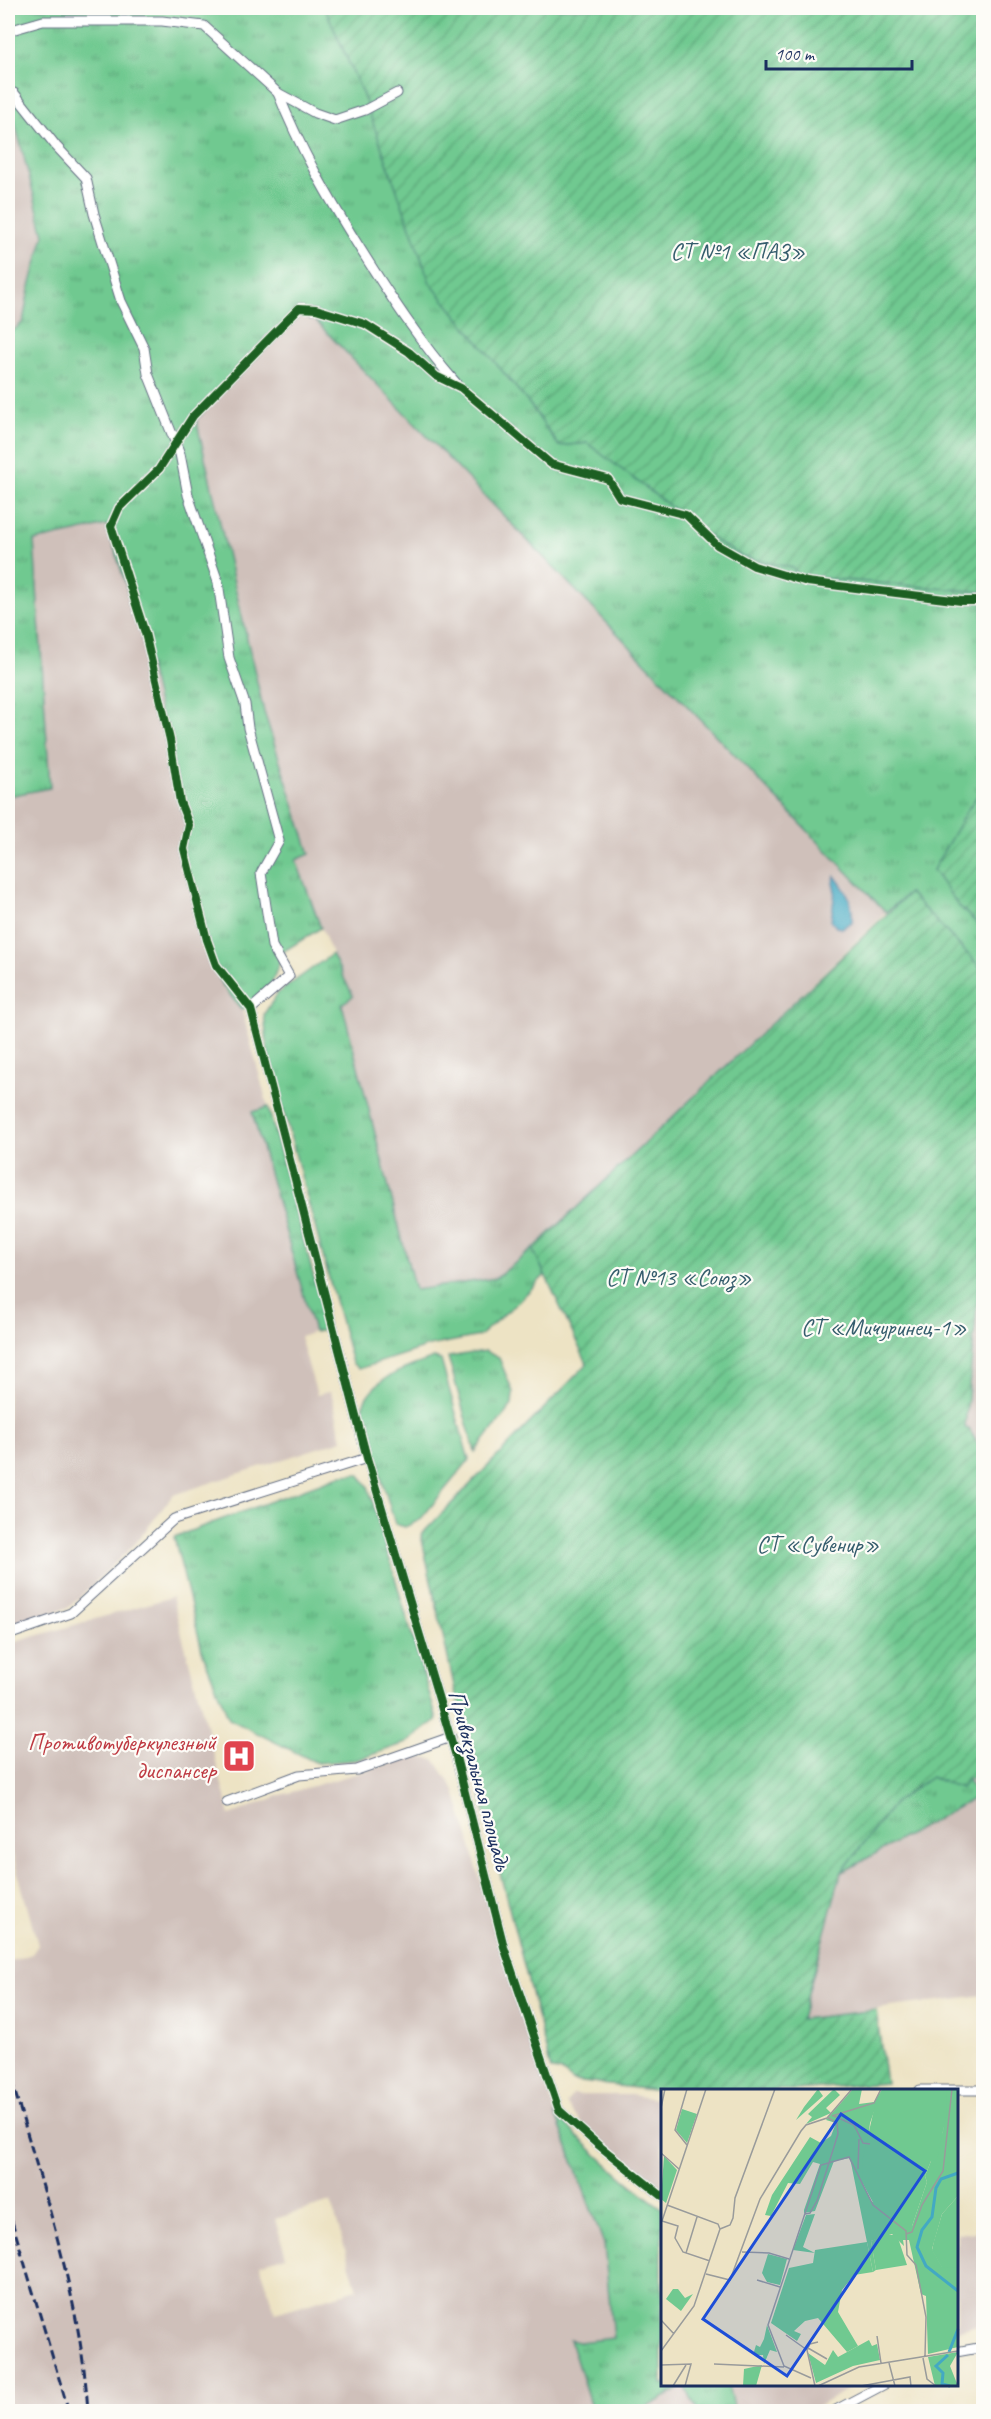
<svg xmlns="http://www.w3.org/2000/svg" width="991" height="2419" font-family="Caveat,sans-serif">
<defs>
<pattern id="grass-tufts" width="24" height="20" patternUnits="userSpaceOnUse" patternTransform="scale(1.5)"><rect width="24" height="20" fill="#70c990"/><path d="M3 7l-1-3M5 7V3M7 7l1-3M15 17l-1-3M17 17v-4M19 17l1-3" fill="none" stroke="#5ba479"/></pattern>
<pattern id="garden-furrows" width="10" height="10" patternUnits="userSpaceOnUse" patternTransform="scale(1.5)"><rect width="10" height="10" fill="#70c990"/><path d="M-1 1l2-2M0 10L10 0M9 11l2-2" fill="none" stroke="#5ba479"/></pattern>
</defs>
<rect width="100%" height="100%" fill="#fdfcf7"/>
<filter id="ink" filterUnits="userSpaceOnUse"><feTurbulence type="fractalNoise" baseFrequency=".0167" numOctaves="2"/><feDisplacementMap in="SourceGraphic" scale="12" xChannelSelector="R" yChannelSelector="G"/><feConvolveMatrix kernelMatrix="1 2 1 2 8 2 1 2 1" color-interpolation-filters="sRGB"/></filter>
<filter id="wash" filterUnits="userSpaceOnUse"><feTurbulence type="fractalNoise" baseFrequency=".008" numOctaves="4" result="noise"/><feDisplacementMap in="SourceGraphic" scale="24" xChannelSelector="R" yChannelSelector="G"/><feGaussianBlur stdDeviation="1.35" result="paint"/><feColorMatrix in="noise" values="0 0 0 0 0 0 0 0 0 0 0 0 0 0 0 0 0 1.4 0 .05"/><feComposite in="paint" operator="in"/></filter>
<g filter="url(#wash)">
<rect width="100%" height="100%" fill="#ede3c4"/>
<g fill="#cfc0ba" fill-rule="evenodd">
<path d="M 8,103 L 10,103 L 44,235 L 28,294 L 23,322 L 8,335 Z"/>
<path d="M 300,313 L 309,314 L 886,912 L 539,1245 L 496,1278 L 415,1290 L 342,1004 L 353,996 L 329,947 L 296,859 L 310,854 L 264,712 L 196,419 ZM 835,877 L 851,899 L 831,910 L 835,891 Z"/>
<path d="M 108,525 L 141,632 L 223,986 L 242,1010 L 268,1107 L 253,1113 L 314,1332 L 300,1337 L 317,1395 L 331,1391 L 342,1440 L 173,1495 L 135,1544 L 69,1607 L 8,1627 L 8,796 L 50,787 L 34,541 Z"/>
<path d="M 983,1234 L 983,1453 L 969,1430 L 965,1429 Z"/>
<path d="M 172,1597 L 230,1815 L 281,1795 L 415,1757 L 435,1760 L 455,1791 L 496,1935 L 555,2113 L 604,2244 L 613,2338 L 579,2342 L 570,2341 L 592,2411 L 8,2411 L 8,1962 L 32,1954 L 38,1945 L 8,1839 L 8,1644 ZM 331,2202 L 357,2289 L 275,2313 L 260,2264 L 286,2256 L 275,2219 Z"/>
<path d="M 967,1777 L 983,1782 L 983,1995 L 801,2019 L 841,1873 L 976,1797 Z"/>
<path d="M 573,2095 L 631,2095 L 662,2100 L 662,2189 L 589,2133 L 566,2104 Z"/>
<path d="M 983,2231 L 983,2323 L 957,2331 L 957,2234 Z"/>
<path d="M 728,2385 L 728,2384 L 855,2385 L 809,2412 L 734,2411 Z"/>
<path d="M 685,2386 L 697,2411 L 640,2412 Z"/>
</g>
<g fill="url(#grass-tufts)" stroke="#467c77" stroke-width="1.5">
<path d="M 8,8 L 325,8 L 363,95 L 531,406 L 559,446 L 587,443 L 743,557 L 793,568 L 798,576 L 983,592 L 983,788 L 966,812 L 958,905 L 983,929 L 983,970 L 909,893 L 886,912 L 309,314 L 300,313 L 196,419 L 264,712 L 310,854 L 296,860 L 321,928 L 284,951 L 271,984 L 242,1010 L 223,986 L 212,962 L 181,848 L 186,825 L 141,632 L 107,525 L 34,541 L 50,788 L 8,796 L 8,335 L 23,322 L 28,294 L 44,235 L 10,103 L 8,103 Z"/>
<path d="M 332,954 L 353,996 L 342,1004 L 415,1290 L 496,1278 L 533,1249 L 545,1275 L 518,1302 L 479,1336 L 429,1346 L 359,1369 L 352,1363 L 268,1054 L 264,1014 L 278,993 Z"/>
<path d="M 268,1107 L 328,1330 L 314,1332 L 252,1112 Z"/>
<path d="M 485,1351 L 499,1358 L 513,1392 L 512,1405 L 475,1452 L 448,1357 Z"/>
<path d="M 434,1358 L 441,1360 L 469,1460 L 420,1520 L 405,1527 L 395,1524 L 361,1411 C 369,1378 406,1368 434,1358 Z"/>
<path d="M 359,1474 L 368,1486 L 437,1720 L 406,1743 L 356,1760 L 317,1763 L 229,1719 L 203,1654 L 174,1537 L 342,1475 Z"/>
<path d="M 931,1777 L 961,1788 L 967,1777 L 976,1797 L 841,1873 L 895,1802 Z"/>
<path d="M 555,2113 C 588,2148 623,2181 662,2208 L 662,2384 L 728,2385 L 734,2411 L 697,2411 L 685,2386 L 640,2411 L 592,2411 L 570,2340 L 579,2342 L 613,2338 L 604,2244 Z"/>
</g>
<g fill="url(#garden-furrows)" stroke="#467c77" stroke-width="1.5">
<path d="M 325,8 L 983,8 L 983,592 L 798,576 L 793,568 L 743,557 L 717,542 L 587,443 L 559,446 L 531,406 L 430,283 L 363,95 Z"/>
<path d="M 983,788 L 983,929 L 958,905 L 933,870 L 966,812 Z"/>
<path d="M 909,893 L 983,970 L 984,1234 L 965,1428 L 969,1429 L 983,1453 L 983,1782 L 968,1778 L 961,1788 L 931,1777 L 895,1802 L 841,1873 L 801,2019 L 876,2010 L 886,2083 L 795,2090 L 662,2091 L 573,2081 L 560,2071 L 551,2070 L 485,1815 L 475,1756 L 456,1695 L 421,1535 L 587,1364 L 533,1249 Z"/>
</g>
<path fill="#43a9c3" stroke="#2f6c90" stroke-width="1.5" d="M 835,876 C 848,893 853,900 852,922 L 842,928 L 836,927 L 831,920 L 835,891 L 833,882 Z"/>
</g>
<g filter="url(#ink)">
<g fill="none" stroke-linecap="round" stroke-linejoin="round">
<g stroke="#646e82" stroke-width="11">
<g id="minor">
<path d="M 8,31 L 43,21 L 162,21 L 204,26 L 278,93 L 315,113 L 335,120 L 365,110 L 397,93"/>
<path d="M 8,93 L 14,93 L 56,146 L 86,178 L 94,214 L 121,301 L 144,348 L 148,374 L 180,454 L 188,495 L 218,582 L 229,658 L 245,704 L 248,728 L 279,841 L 261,873 L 272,946 L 289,976 L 251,1009"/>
<path d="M 278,93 C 300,149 329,199 361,250 C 390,296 420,342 456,383"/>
<path d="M 8,1635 L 71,1613 L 174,1519 L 367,1458"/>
<path d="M 227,1802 L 299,1775 L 357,1770 L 451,1737"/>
<path d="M 920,2090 L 984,2090"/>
<path d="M 662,2196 L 597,2144 L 559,2110 L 504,1947 L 455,1753 L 367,1458 L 251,1009 L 216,965 L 207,940 L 184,849 L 189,825 L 180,802 L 170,740 L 145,633 L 111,526 L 119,508 L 159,469 L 193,416 L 299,308 L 316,309 L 365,324 L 409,352 L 436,376 L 461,388 L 551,464 L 608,479 L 620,498 L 686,515 L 717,545 L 754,566 L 807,582 L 961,601 L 984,601"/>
<path d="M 956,2352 L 984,2347"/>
<path d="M 832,2412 L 885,2384"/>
</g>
</g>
<use href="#minor" stroke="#fff" stroke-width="9"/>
<g stroke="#1b2f5e" stroke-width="3" stroke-dasharray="9 4.5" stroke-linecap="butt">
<path d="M 8,2067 C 39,2179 81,2294 88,2412"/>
<path d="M 8,2208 L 69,2412"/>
</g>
<g stroke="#fdfcf7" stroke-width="11">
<path id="cycleway" d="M 662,2196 L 597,2144 L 559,2110 L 504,1947 L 455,1753 L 367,1458 L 251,1009 L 216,965 L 207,940 L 184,849 L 189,825 L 180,802 L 170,740 L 145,633 L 111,526 L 119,508 L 159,469 L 193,416 L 299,308 L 316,309 L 365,324 L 409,352 L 436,376 L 461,388 L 551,464 L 608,479 L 620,498 L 686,515 L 717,545 L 754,566 L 807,582 L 961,601 L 984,601"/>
</g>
<use href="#cycleway" stroke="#1b5e20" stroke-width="8"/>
</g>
</g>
<defs>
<g id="hospital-square" transform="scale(1.725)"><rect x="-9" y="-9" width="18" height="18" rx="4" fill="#e0444e" stroke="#fdfcf7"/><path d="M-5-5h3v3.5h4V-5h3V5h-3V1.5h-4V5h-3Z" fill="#fff"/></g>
</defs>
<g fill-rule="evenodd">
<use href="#hospital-square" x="239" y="1756"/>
</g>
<g text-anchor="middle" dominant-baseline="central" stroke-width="4.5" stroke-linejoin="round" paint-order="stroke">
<g font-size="24" fill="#355d6d" stroke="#fdfcf7">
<text x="738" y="251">СТ №1 «ПАЗ»</text>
<text x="679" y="1277">СТ №13 «Союз»</text>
<text x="884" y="1327">СТ «Мичуринец-1»</text>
<text x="818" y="1544">СТ «Сувенир»</text>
</g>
<g font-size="24" fill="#be3a42" stroke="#fdfcf7" text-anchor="end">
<text x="216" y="1742">Противотуберкулезный<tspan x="216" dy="28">диспансер</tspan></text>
</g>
<g font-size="24" fill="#1b2f5e" stroke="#fdfcf7">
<text transform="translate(480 1780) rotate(75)">Привокзальная площадь</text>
</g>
</g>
<g transform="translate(661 2089)">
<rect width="297" height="297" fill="#ede3c4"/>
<path d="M 157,0 L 162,7 L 135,31 L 143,18 ZM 173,0 L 179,6 L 165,19 L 170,24 L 145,35 L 151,28 L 147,25 ZM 192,0 L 201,0 L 198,15 L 213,13 L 221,0 L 209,34 L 202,95 L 210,112 L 251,137 L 266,93 L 264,87 L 282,42 L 285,0 L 297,0 L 297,107 L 281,125 L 271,160 L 281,178 L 297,178 L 297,258 L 267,265 L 265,207 L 260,205 L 248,151 L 242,151 L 243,157 L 231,145 L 210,152 L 215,181 L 212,183 L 189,69 L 173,72 L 154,122 L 143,124 L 143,121 L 159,75 L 152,73 L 139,95 L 127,94 L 110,127 L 104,126 L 111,106 L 149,48 L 160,54 L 170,47 L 175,34 L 165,31 ZM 21,20 L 36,25 L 26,54 L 15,41 ZM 154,125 L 142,158 L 154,164 L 132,161 L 145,126 ZM 107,165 L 126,170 L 119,196 L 106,193 L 101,184 ZM 12,200 L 17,200 L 24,209 L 32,205 L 20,222 L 5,210 ZM 106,236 L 116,263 L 109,261 L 103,275 L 102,266 L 92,266 L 95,256 L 99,258 L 103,250 ZM 208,251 L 211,257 L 216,255 L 219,271 L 192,277 L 155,294 L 147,264 L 164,276 L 172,261 L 177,268 ZM 297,263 L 289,277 L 297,297 L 274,297 L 267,268 ZM 101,276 L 95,297 L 82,297 L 83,280 Z" fill="#70c990"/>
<path d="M 221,0 L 285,0 L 286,23 L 276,71 L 270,72 L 264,87 L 266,93 L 249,143 L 215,119 L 202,95 L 201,73 L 214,16 ZM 297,107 L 297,178 L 281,179 L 271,161 L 273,152 L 281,125 ZM 223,146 L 236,146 L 246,176 L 215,181 L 210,152 ZM 206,153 L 212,183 L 193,186 L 181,201 L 177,223 L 197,257 L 186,263 L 157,229 L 144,232 L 133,242 L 140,245 L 136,252 L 110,234 L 128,179 L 152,174 L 154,161 Z" fill="#70c990"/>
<path d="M 3,67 L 16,81 L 5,114 L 0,110 Z" fill="#70c990"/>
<path fill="none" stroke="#43a9c3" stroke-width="3" d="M 297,84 L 280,90 L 275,99 L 271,128 L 261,141 L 256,158 L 265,177 L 297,202M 288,263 L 297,240M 287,266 L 275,277 L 282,284 L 281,295 L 289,297"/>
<path fill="none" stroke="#999b9b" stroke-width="1.5" d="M 26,0 L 14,41 L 26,56M 0,19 L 4,0M 171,27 L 213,14 L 220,0M 173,27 L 193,36 L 202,54 L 209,55M 0,64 L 18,80M 197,80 L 198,50M 6,116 L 57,135 L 59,140M 144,125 L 149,124 L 156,112 L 177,45 L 176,34 L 167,29M 1,132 L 45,0M 1,132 L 17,137 L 14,149 L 22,163 L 49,172M 59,140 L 69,136 L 72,129 L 74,109 L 114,0M 245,145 L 251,143 L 261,116 L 282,82 L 291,0M 81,163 L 108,164 L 128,170M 25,164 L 36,128M 45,185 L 69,191 L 99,110 L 140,42 L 145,36 L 166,29 L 191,0M 96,191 L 119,198M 0,231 L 13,245M 125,246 L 146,261M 216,247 L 220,274M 147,259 L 166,270M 0,262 L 33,217 L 59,140M 262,269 L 266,290 L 275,297M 228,274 L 234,297M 53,275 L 123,278M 0,276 L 30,275 L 24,297M 150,289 L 123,277 L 107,236 L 160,76 L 188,68 L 212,116 L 245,142 L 246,166 L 255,176 L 265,228 L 264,267M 12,297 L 25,276M 154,297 L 146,261 L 149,255 L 157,253M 157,297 L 198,278 L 297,262M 200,297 L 249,288 L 250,297"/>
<path fill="#1d4ed8" fill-opacity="0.15" stroke="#1d4ed8" stroke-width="3" d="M 180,25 L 264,82 L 126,287 L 42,230 Z"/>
<rect width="297" height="297" fill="none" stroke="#1b2f5e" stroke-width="3"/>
</g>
<rect width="991" height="2419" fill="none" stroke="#fdfcf7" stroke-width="30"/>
<path d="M766 60v9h146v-9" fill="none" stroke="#1b2f5e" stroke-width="3"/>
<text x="775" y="60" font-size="18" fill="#1b2f5e" stroke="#fdfcf7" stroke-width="4.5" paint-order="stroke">100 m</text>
</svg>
